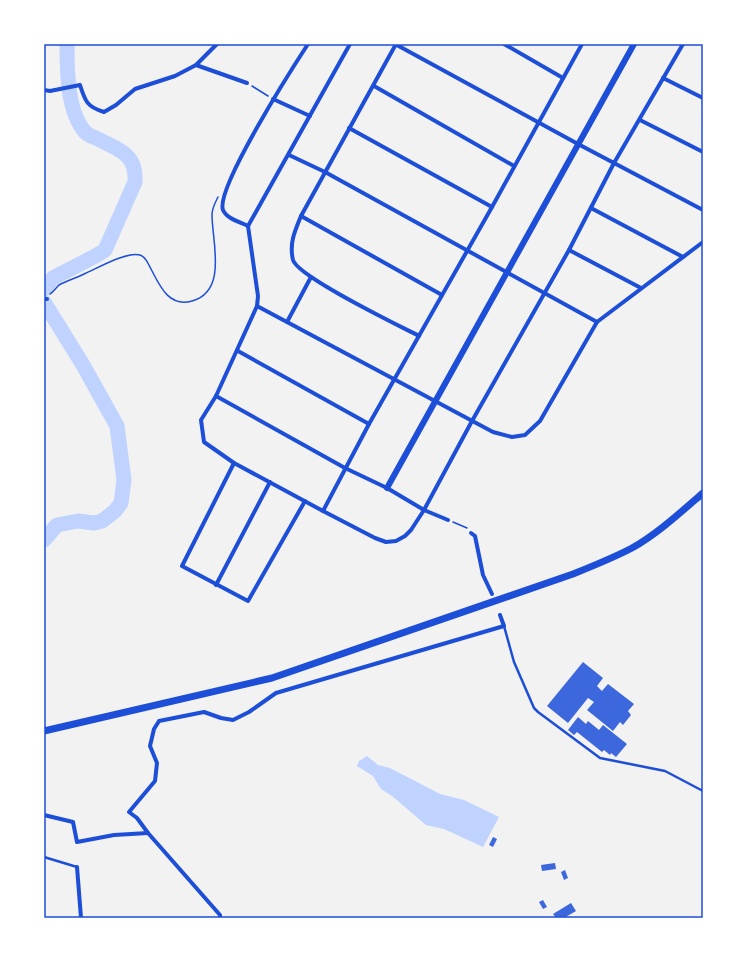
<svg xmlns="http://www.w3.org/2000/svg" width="747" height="962" font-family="'Golos Text',sans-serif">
<rect width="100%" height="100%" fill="#f2f2f2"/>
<path fill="#bfd3fe" d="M 367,756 L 378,765 L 390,768 L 440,794 L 464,800 L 499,817 L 483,847 L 444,829 L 426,825 L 392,796 L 381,789 L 373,776 L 357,766 L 359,761 Z"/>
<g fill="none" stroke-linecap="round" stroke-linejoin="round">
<g stroke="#bfd3fe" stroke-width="15">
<path d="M 44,289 L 53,278 L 99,254 L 105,250 L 135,182 C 137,153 118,150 96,138 C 93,137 88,135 85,132 C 67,111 67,71 67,44"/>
<path d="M 44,302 L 83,365 L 117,426 L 124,480 L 121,503 L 115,511 L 102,521 L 94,523 L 78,521 L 57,525 L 44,540"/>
</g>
</g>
<g fill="#3d67dc">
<path d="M 583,662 L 603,678 L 597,686 L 602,691 L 608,684 L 634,704 L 628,711 L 631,715 L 623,725 L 620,722 L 613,731 L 587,710 L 594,702 L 588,698 L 568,723 L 547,706 Z"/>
<path d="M 578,717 L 586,724 L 588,721 L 599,730 L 603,725 L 627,744 L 616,757 L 611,753 L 610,755 L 604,750 L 602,752 L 577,732 L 574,735 L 568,730 Z"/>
<path d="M 493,837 L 497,839 L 493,847 L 489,845 Z"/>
<path d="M 555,863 L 556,869 L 542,871 L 541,865 Z"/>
<path d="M 565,870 L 568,878 L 564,880 L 561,872 Z"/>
<path d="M 543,900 L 547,907 L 543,909 L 539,902 Z"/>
<path d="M 571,903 L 576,911 L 564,918 L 556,918 L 553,914 Z"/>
</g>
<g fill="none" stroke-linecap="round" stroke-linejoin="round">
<g stroke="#1d4ed8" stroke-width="1.5">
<path d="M 252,86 L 268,96"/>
<path d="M 50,294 C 53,292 56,288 59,285 C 66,281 76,278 84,274 C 96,269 127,251 140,255 C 146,257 147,262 150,267 C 159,284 168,308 192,301 C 228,291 212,241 212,215 C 212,208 215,203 218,197"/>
<path d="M 453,522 L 467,528"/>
</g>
<g stroke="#1d4ed8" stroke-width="2.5">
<path d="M 504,626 L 514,662 L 534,708 L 538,712 L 600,758 L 665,771 L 703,791"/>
<path d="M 44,857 L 77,867"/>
</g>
<g stroke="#1d4ed8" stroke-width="4">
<path d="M 350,44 L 248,226 L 258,296 L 257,306 L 216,396 L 201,420 L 204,442 L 234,463 L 323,511 L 369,424 L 492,207 L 582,44"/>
<path d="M 395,44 L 578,144 L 703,210"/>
<path d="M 396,44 L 301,216 C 295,231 289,243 293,260 C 298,277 398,325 419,336"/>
<path d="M 504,44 L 563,78"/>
<path d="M 196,65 L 247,83"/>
<path d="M 663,78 L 703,98"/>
<path d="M 374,86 L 514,166"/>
<path d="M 44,90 L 50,91 L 80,85 C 85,101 87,107 104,112 L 116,105 L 135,89 L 175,76 L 196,65 L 217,44"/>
<path d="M 273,99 L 310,116"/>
<path d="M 640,120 L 703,152"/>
<path d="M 349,128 L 492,207"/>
<path d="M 289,155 L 325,172 L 597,322"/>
<path d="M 591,208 L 683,257"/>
<path d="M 301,216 L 442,295"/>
<path d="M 248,226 C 240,222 227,219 223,210 C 215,189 293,67 308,44"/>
<path d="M 569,250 L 641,288"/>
<path d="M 44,299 L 47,299"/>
<path d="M 257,306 L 493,432 L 512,437 L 525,435 L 540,421 L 597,322 L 703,242"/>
<path d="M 287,322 L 311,277"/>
<path d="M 238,351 L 369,424"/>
<path d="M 216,396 L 345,468 L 387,488 L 424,510 L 448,520"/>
<path d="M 234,463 L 182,566 L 248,601 L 305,501"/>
<path d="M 323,511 L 375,538 L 386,542 L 396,541 L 405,536 L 411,530 L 424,510 L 472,421 L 569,250 L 614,163 L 683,44"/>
<path d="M 471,533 L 475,536 L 483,575 L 492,594"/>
<path d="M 216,585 L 270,482"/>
<path d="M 44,815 L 73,822 L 77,842 L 114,835 L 148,833"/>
<path d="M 77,867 L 81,918"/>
<path d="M 220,918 L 220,915 L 148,833 L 137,818 L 129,812 L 155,781 L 157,763 L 150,746 L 154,729 L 159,721 L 204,712 L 221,718 L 233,720 L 249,712 L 276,693 L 504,626 L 500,615"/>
</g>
<path stroke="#1d4ed8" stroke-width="6" d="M 387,488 L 634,44"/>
<path stroke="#1d4ed8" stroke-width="7" d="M 44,731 L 272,678 L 573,574 C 593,566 613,558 632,548 C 657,534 681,512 703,493"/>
</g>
<rect width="747" height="962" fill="none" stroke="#ffffff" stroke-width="90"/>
<rect x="45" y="45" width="657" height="872" fill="none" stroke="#1d4ed8" stroke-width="1.5"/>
</svg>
